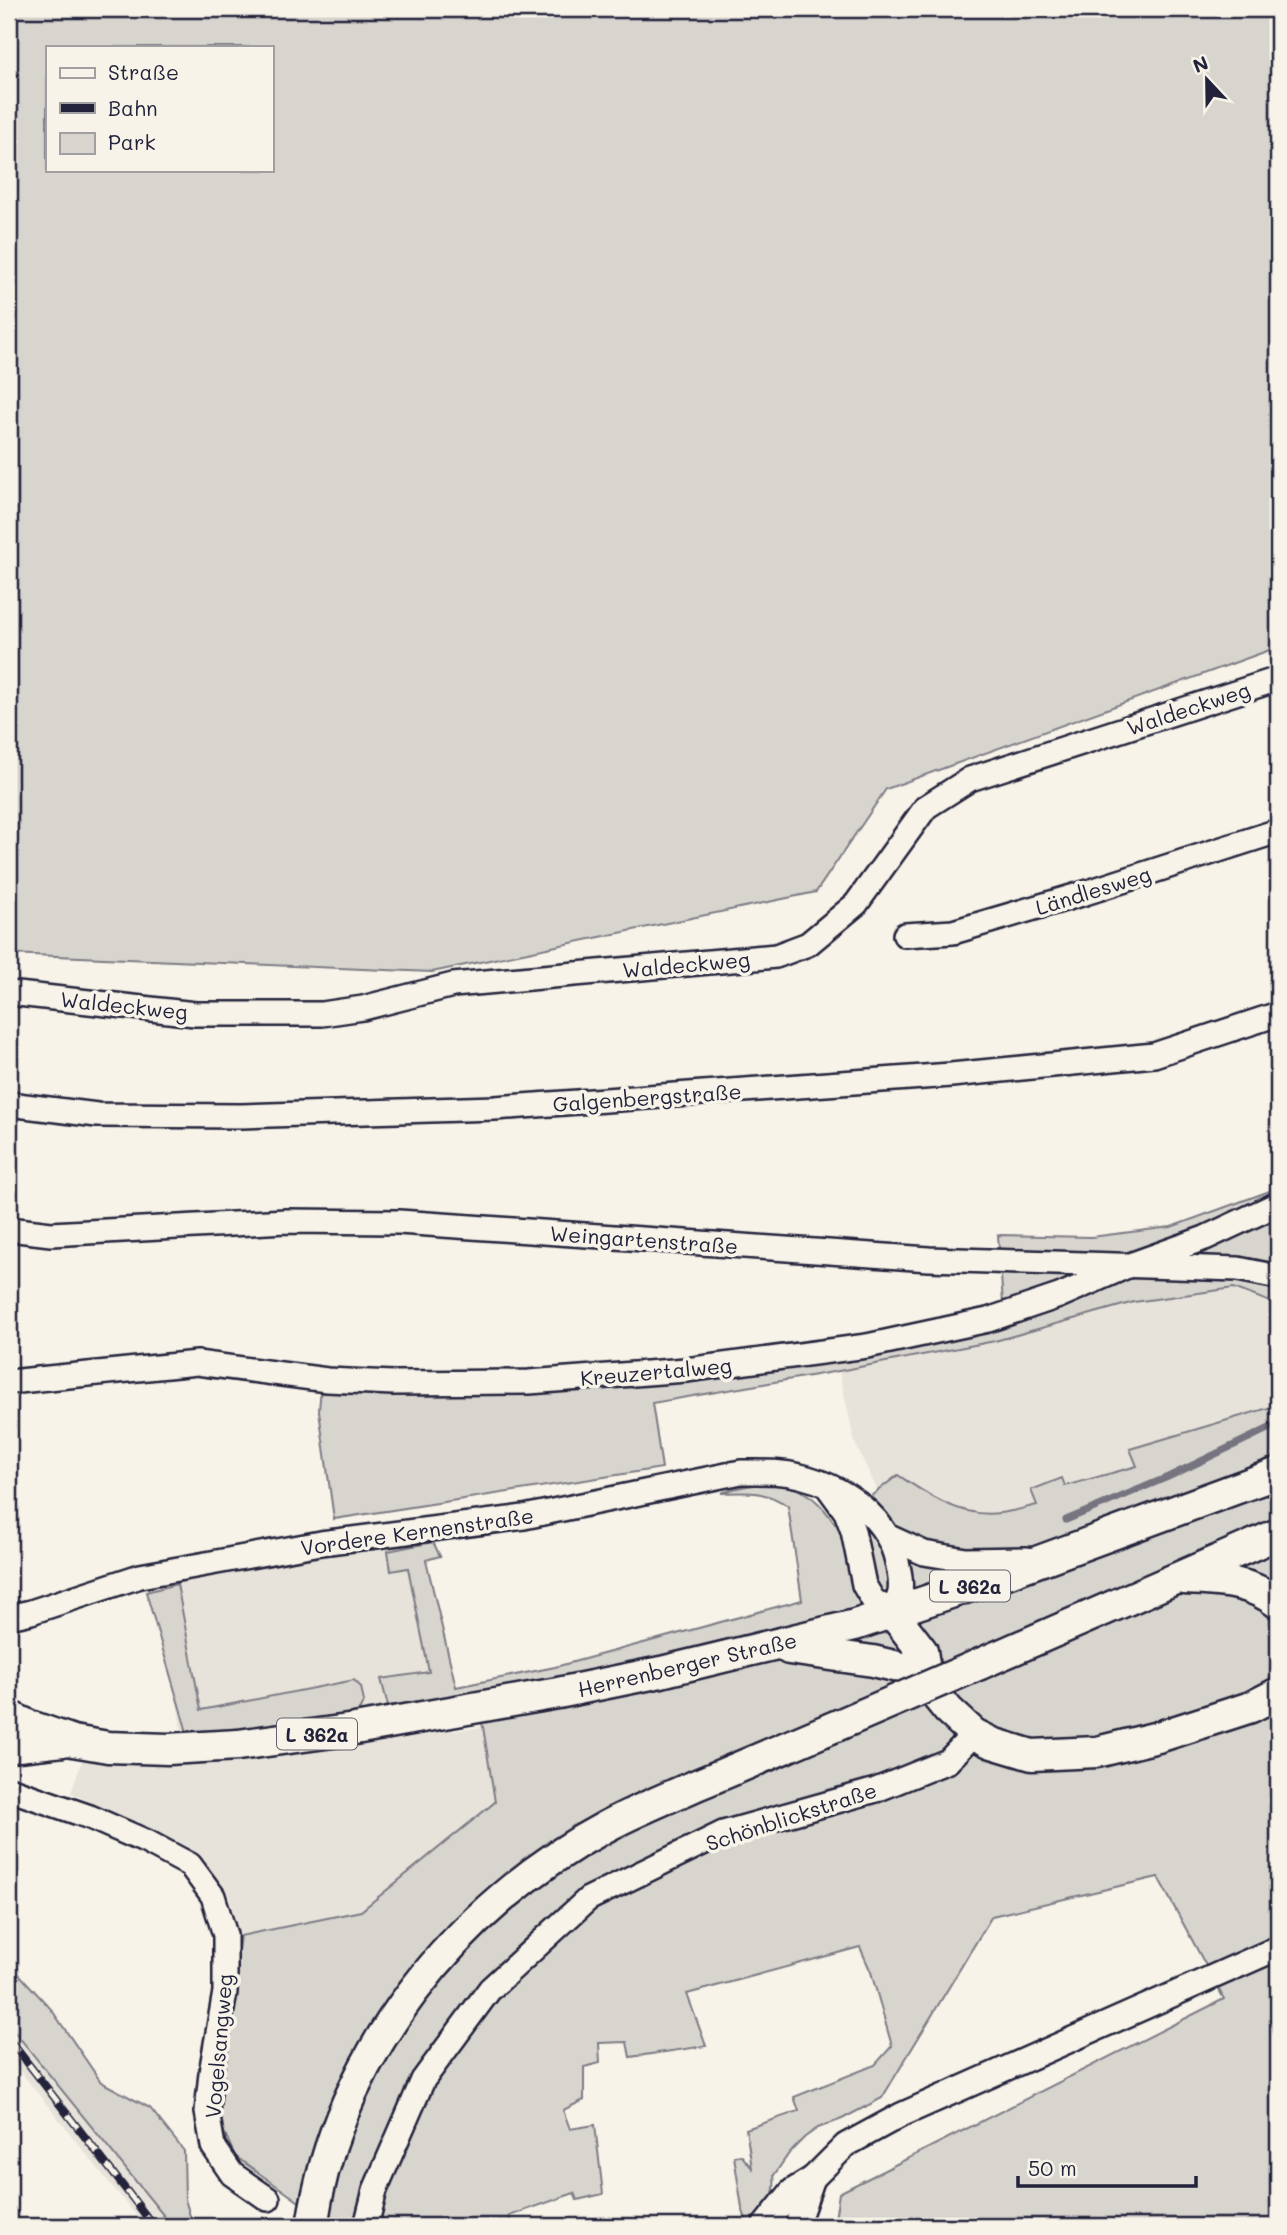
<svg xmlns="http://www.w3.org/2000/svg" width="1287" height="2235" font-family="Mali,sans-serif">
<rect width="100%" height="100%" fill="#f7f3e8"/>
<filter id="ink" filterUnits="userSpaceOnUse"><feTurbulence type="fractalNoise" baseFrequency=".0143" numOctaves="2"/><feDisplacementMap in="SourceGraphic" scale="14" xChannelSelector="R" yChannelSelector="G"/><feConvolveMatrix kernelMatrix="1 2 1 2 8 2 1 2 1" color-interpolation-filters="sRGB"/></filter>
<g filter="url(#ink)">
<g fill="#e7e3db">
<path d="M 1234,1288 L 1278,1305 L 1278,1406 L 1042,1515 L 973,1528 L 882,1500 L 855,1443 L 839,1371 L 995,1341 L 1134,1302 Z"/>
<path d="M 406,1543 L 453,1731 L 483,1727 L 495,1802 L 361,1911 L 240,1936 L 228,1895 L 202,1861 L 165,1837 L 71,1793 L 82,1761 L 166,1764 L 190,1762 L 181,1730 L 161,1588 L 248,1567 Z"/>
<path d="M 9,2025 L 15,2035 L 172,2226 L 145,2226 L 111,2185 L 9,2057 Z"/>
</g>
<g fill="#d8d5cf" stroke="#7d7c85" stroke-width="2" fill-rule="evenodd">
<path d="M 9,9 L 1278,9 L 1278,647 L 886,789 L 816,892 L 432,972 L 9,954 ZM 271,47 L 271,170 L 47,170 L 47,47 Z"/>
<path d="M 1278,1188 L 1278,1305 L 1234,1288 L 1134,1302 L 995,1341 L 839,1371 L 652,1403 L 662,1468 L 334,1519 L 319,1411 L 322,1374 L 541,1372 L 647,1368 L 846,1341 L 1003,1303 L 998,1235 L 1091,1237 L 1171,1227 Z"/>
<path d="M 1278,1405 L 1278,2226 L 834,2226 L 839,2193 L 1224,1999 L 1158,1877 L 992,1916 L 882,2098 L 842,2119 L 818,2128 L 805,2137 L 790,2152 L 774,2175 C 777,2200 765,2208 748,2225 L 742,2208 L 734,2156 L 741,2155 L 752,2168 L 746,2129 L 799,2111 L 794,2097 L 875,2065 L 892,2046 L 871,1972 L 860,1947 L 687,1994 L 706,2046 L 630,2057 L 627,2042 L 599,2043 L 600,2063 L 584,2067 L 584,2100 L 563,2110 L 570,2129 L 595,2125 L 603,2194 L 577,2200 L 574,2193 L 509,2216 L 512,2226 L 333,2226 L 235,2156 L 220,2123 L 218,2091 L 240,1936 L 361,1911 L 495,1802 L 483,1727 L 474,1693 L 388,1706 L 381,1679 L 429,1672 L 408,1568 L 391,1571 L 388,1551 L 433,1542 L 440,1556 L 426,1560 L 456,1687 L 555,1667 L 802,1600 L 788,1506 C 764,1490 749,1492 721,1493 C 751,1482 792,1478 817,1502 C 824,1508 830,1517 835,1524 L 898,1475 C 928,1495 961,1518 999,1513 C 1012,1512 1024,1508 1037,1505 L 1031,1490 L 1062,1478 L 1065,1486 L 1137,1466 L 1130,1449 Z"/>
<path d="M 177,1584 L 201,1710 L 354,1680 L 361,1687 L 364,1702 L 358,1712 L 189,1739 L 146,1592 Z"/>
<path d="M 9,1951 L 18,1973 L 51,2009 L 101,2082 L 150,2108 L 184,2151 L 185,2199 L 193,2226 L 172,2226 L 9,2025 Z"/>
</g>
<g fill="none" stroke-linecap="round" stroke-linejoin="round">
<path stroke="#76747f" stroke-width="7" d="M 1066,1520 L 1168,1477 L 1278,1424"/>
<g stroke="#22223b" stroke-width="28">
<g id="minor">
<path d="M 905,935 L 953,932 L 1085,893 L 1278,831"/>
<path d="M 9,993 L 195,1014 L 322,1014 L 363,1008 L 453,985 L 776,956 L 808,944 L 856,904 L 926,807 L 970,779 L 1278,679"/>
<path d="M 9,1104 L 97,1115 L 241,1116 L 495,1108 L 951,1075 L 1154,1055 L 1278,1014"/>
<path d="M 9,1229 L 51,1234 L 285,1221 L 399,1222 L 929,1259 L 1238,1269 L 1278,1277"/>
<path d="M 9,1382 L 197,1363 L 327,1380 L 393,1383 L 529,1382 L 686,1370 L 867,1346 L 988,1320 L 1059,1296 L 1130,1265 L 1205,1238 L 1278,1204"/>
<path d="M 889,1537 L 924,1553 L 966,1560 L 1027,1559"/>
<path d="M 9,1617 L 31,1612 L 140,1576 L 321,1543 L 524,1517 L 741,1472 C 761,1472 780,1471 800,1476 C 841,1486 882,1513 895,1554 C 898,1566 902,1579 900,1592 C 899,1598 895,1606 892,1612 L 873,1600 L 864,1585 L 853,1531 L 846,1512 L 827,1486"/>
<path d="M 9,1789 L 90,1817 L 147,1842 L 190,1865 L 213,1896 L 225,1935 L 225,1992 L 211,2073 L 207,2112 L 213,2146 L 232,2174 L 268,2199"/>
<path d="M 366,2226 L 375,2190 L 423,2080 L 490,1989 L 588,1899 L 723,1833 L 876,1790 L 948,1761 L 974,1734"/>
<path d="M 764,2226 L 792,2191 L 813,2178 L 846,2145 L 901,2115 L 1278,1948"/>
<path d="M 796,2226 L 813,2178"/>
</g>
</g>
<g stroke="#22223b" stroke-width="35">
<g id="major">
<path d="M 1184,1579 C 1220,1581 1249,1580 1278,1603"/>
<path d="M 892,1612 L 922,1651 L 927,1684"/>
<path d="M 789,1649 L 873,1661 L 903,1668 L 927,1684 L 948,1710 L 974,1734 L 992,1743 L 1032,1755 L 1097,1752 L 1158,1737 L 1251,1707 L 1278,1693"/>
<path d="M 980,1664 L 1278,1534"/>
<path d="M 9,1716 L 30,1726 L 73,1741 L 108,1747 L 168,1749 L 238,1745 L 355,1729 L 558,1693 L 661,1672 L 855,1625 L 977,1584 L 1278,1473"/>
<path d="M 9,1747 L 63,1741"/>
<path d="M 312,2226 C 337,2055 457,1906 607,1826 C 637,1810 669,1797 699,1784 C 745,1765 791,1745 836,1726"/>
</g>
</g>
<use href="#minor" stroke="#f7f3e8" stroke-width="23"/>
<use href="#major" stroke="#f7f3e8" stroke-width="30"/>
<g stroke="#22223b" stroke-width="8">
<path id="rail" d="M 9,2039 L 154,2226"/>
</g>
<use href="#rail" stroke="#f7f3e8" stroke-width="5" stroke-dasharray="16" stroke-linecap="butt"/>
<g stroke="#22223b" stroke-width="35" stroke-linecap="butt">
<path id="major-bridge" d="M 836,1726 L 980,1664"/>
</g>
<use href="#major-bridge" stroke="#f7f3e8" stroke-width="30"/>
</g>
</g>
<g text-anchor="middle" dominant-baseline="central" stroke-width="7" stroke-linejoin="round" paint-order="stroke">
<g fill="#f7f3e8" stroke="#62616f" stroke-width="2">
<rect x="930" y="1570.5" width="80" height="31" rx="5"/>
<rect x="277" y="1718.5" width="80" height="31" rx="5"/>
</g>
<g font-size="19" font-weight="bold" fill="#22223b">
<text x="970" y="1586">L 362a</text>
<text x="317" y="1734">L 362a</text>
</g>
<g font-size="21" fill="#22223b" stroke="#f7f3e8">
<text transform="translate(1188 708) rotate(-18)">Waldeckweg</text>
<text transform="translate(1093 890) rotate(-17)">Ländlesweg</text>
<text transform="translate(686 964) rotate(-5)">Waldeckweg</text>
<text transform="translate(124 1005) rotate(6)">Waldeckweg</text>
<text transform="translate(647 1097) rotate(-4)">Galgenbergstraße</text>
<text transform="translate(644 1239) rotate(4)">Weingartenstraße</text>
<text transform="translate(656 1371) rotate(-5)">Kreuzertalweg</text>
<text transform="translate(417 1531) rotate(-8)">Vordere Kernenstraße</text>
<text transform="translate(687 1664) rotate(-13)">Herrenberger Straße</text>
<text transform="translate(791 1816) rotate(-18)">Schönblickstraße</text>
<text transform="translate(218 2046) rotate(-85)">Vogelsangweg</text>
</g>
</g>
<rect width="1287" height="2235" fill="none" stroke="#f7f3e8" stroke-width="35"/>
<rect x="18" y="18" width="1252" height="2200" fill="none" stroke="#22223b" stroke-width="2.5" filter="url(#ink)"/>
<rect x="46" y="46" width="228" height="126" fill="#f7f3e8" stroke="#a29fa3" stroke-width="2"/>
<rect x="60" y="68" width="35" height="10" fill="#f7f3e8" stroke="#a29fa3" stroke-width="2"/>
<text x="108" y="80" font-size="21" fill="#22223b">Straße</text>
<rect x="60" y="103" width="35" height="10" fill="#22223b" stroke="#a29fa3" stroke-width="2"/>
<text x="108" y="116" font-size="21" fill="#22223b">Bahn</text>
<rect x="60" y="133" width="35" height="21" fill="#d8d5cf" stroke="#a29fa3" stroke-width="2"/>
<text x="108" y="150" font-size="21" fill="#22223b">Park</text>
<g transform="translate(1207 80) rotate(338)" stroke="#f7f3e8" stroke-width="5" paint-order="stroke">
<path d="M0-5L12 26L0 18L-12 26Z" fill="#22223b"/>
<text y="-10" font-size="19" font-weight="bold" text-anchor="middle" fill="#22223b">N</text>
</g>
<path d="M1018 2176v10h178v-10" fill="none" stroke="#22223b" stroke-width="3.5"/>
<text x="1028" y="2176" font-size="21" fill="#22223b" stroke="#f7f3e8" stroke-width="5" paint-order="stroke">50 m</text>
</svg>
